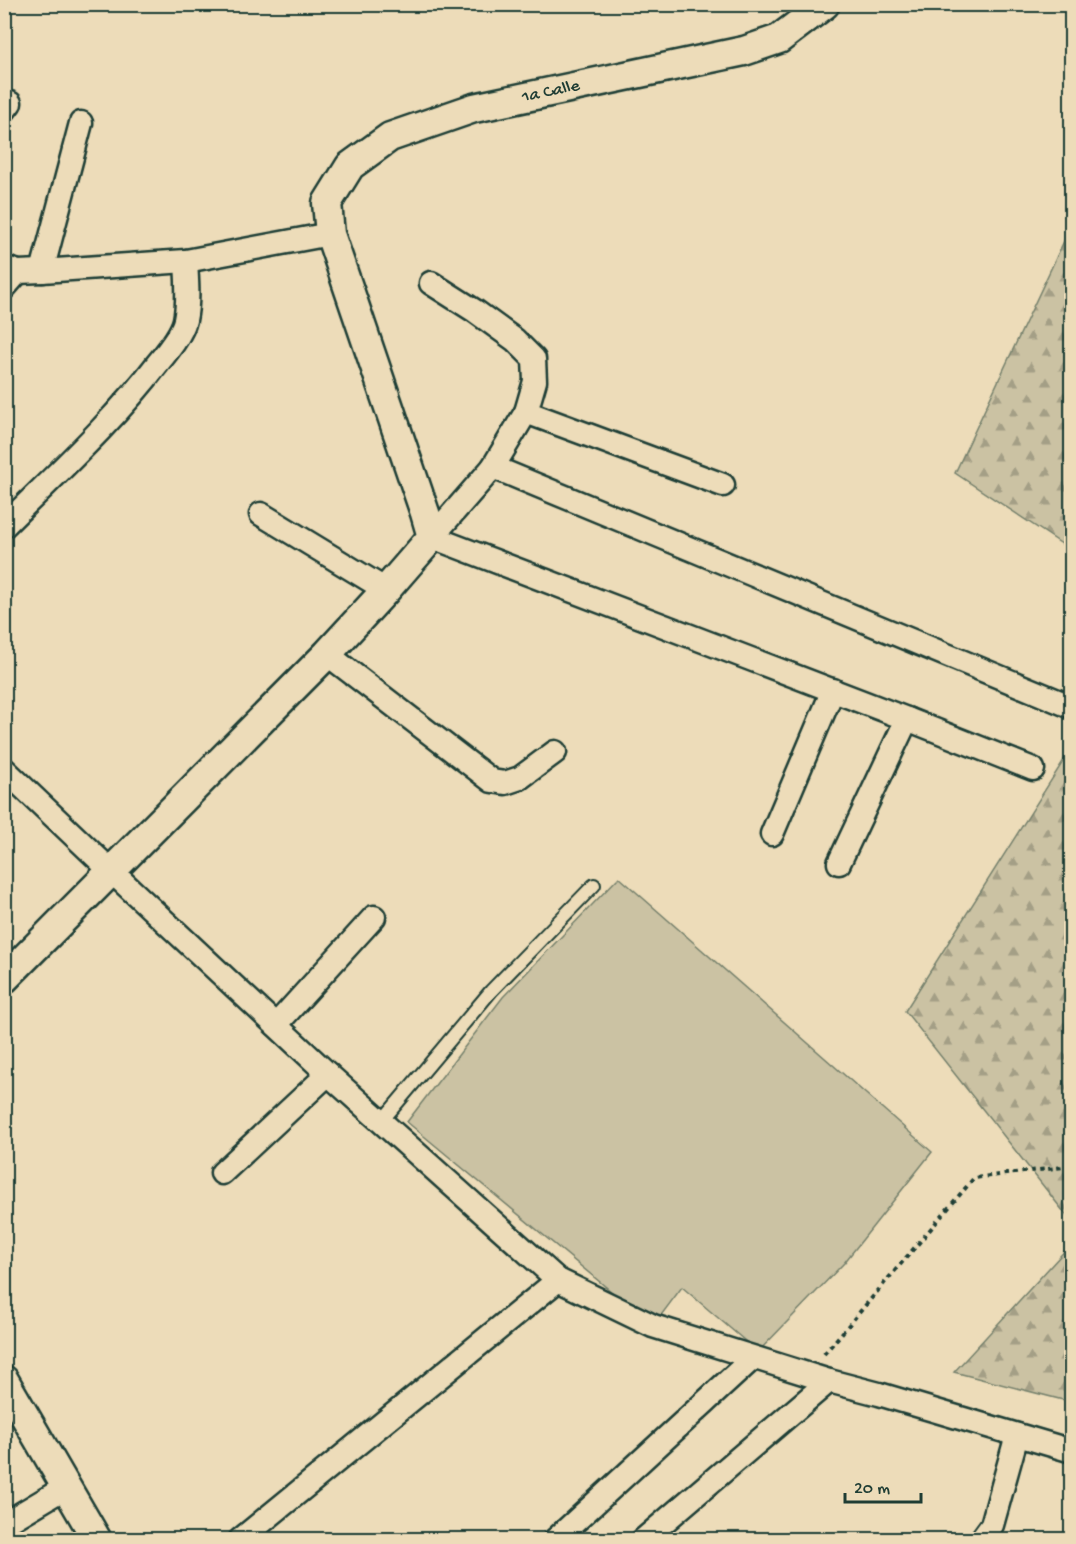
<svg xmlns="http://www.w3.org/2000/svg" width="1076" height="1544" font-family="'Gochi Hand',sans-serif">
<defs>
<pattern id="forest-firs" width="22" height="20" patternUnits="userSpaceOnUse" patternTransform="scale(1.5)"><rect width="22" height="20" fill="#cbc2a3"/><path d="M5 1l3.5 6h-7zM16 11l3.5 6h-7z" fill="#a49f86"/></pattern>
</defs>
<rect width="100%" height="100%" fill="#eddcb9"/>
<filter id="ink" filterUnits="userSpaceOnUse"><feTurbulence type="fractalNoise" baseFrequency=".0167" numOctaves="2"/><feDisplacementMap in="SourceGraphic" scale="12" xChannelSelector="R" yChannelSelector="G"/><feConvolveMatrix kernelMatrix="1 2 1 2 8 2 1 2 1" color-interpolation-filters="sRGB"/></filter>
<g filter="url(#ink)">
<g fill="url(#forest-firs)" stroke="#75806c" stroke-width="1.5">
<path d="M 1071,226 L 1072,550 L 1071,550 L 955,473 Z"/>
<path d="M 1071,749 L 1071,1221 L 905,1011 Z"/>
<path d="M 1071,1244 L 1071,1402 L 954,1372 Z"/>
</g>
<path fill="#cbc2a3" stroke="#75806c" stroke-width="1.5" d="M 619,877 L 932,1152 L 844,1263 L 758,1352 L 682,1287 L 653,1326 L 407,1122 L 503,997 Z"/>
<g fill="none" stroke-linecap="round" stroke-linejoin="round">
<g stroke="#1f3d34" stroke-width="16">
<path id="service" d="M 381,1122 L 491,991 L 594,885"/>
</g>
<g stroke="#1f3d34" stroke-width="27">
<g id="minor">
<path d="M 4,111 L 10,103"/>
<path d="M 4,267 L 18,272 L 42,271 L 186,261 L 330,234"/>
<path d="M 42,271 L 81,123"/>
<path d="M 431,283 L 475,311 L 515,340 L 534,359 L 535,381 L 526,412"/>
<path d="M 4,288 L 18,272"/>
<path d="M 493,467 L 526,412 L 723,485"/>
<path d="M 261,514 L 386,590"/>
<path d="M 4,526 C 57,473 113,422 158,363 C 167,352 182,334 185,320 C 189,301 187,280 186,261"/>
<path d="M 327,654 L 492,781 L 505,783 L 520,778 L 555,752"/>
<path d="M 907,719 L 1033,769"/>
<path d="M 4,769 L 111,871 L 328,1074 L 558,1280 L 653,1326 L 829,1381 L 879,1394 L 1072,1451"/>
<path d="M 772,834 L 833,690"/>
<path d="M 839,863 L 907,719 L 432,537 L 493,467 L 1072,707"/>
<path d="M 276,1025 L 374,917"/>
<path d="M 222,1173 L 328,1074"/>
<path d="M 4,1524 L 66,1487"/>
<path d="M 240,1540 L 558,1280"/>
<path d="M 555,1540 L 753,1358"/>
<path d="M 643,1540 L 829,1381"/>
<path d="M 981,1540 L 992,1525 L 1017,1435"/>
</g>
</g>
<g stroke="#1f3d34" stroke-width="33">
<g id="tertiary">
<path d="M 4,979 L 327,654 L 386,590 L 432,537 L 425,513 L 330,234 L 327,203 L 350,166 L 390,137 L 474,108 L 744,51 L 779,39 L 825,4"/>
<path d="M 4,1380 L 97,1540"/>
</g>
</g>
<path stroke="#1f3d34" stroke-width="4" stroke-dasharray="4.5 4.5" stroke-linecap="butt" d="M 824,1354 L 974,1178 L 1072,1166"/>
<use href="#service" stroke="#eddcb9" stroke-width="12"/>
<use href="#minor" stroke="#eddcb9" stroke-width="22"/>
<use href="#tertiary" stroke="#eddcb9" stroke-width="28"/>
</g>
</g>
<g text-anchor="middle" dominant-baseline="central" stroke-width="5" stroke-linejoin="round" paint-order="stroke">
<g font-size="18" fill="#1f3d34" stroke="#eddcb9">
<text transform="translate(551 92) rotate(-12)">1a Calle</text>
</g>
</g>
<rect width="1076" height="1544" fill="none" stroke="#eddcb9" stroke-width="24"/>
<rect x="12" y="12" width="1052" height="1520" fill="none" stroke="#1f3d34" stroke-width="2" filter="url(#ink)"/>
<path d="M845 1493v9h76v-9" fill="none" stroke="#1f3d34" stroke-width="3"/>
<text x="854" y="1493" font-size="18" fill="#1f3d34" stroke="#eddcb9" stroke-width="4.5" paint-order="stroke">20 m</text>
</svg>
